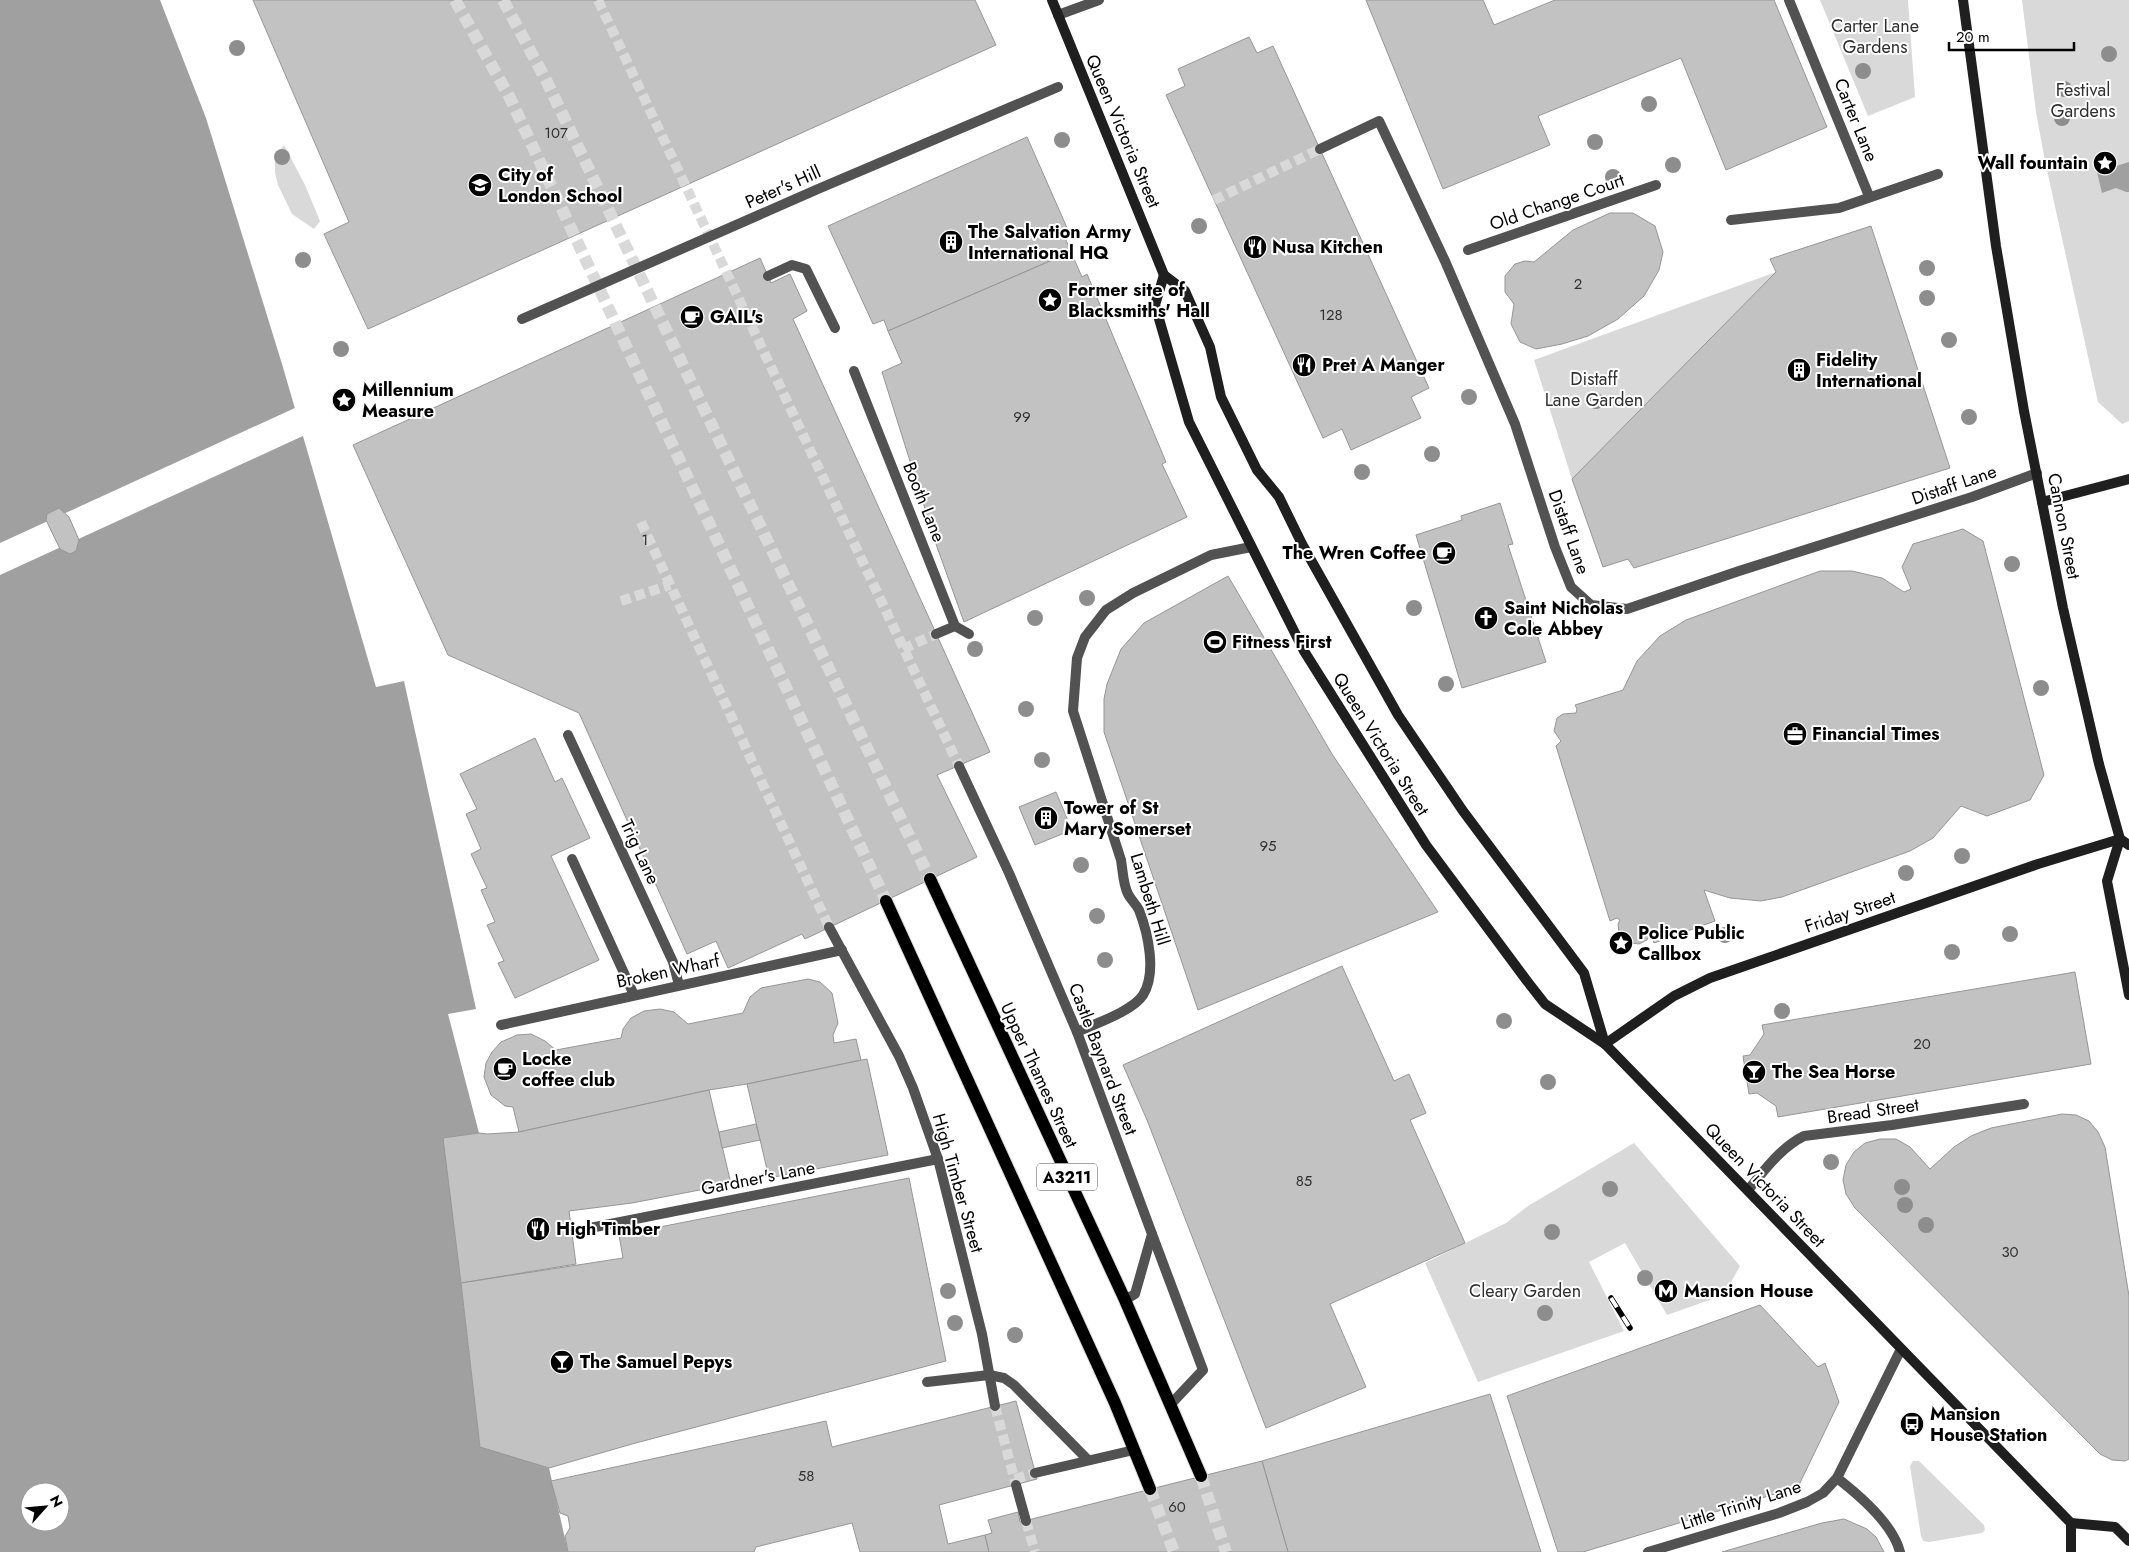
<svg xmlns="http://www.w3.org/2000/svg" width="2129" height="1552" font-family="Jost,sans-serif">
<rect width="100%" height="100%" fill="#fff"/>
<g fill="#d9d9d9">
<path d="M 1820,0 L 1908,0 L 1915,97 L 1868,116 Z"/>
<path d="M 2022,0 L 2129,0 L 2129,421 L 2122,424 L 2098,402 L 2045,161 L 2036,112 Z"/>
<path d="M 284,145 L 305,185 L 320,221 L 314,229 L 292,214 L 278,185 L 275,173 L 275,156 Z"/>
<path d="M 1776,272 L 1572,479 L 1534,360 Z"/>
<path d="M 1634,1143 L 1740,1266 L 1724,1295 L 1667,1315 L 1625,1243 L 1589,1262 L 1624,1331 L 1478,1382 L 1425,1263 L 1506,1223 L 1528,1206 Z"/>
<path d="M 1913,1461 L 1919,1461 L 1984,1525 L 1985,1530 L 1982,1533 L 1929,1542 L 1923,1541 L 1921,1536 L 1910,1466 Z"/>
</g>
<g fill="#a0a0a0" fill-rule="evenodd">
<path d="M 0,0 L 160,0 L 206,118 L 282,364 L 376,687 L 404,681 L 476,1009 L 448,1014 L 479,1133 L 444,1138 L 480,1446 L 549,1468 L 568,1552 L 0,1552 ZM 30,1492 L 60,1492 L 60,1522 L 30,1522 Z"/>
<path d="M 2129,162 L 2129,192 L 2126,192 L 2116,188 L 2102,193 L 2097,172 Z"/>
</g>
<path fill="#fff" d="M 297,407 L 305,435 L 0,575 L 0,543 Z"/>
<g fill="#c2c2c2" stroke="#969696">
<path d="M 253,0 L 975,0 L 996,45 L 368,329 L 324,234 L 349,222 Z"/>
<path d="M 1366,0 L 1483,0 L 1494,25 L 1555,0 L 1774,0 L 1827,127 L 1726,170 L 1681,58 L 1538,116 L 1550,145 L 1443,189 Z"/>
<path d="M 1249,37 L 1257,53 L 1273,46 L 1429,388 L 1411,397 L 1421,418 L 1351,450 L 1342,429 L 1323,438 L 1166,95 L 1185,86 L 1178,69 Z"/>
<path d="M 1027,137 L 1068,230 L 1063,233 L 1071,252 L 888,331 L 884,320 L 873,324 L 828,226 Z"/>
<path d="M 1610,213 L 1633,213 L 1655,226 L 1663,252 L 1659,270 L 1644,296 L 1618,319 L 1588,336 L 1562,344 L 1536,349 L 1520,342 L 1511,324 L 1514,304 L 1505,292 L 1505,276 L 1515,264 L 1525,261 L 1534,262 L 1573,230 Z"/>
<path d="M 1871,226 L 1950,468 L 1634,568 L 1628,559 L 1603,567 L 1572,479 L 1776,272 L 1770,259 Z"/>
<path d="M 1071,252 L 1082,277 L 1087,274 L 1166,462 L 1162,464 L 1187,517 L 964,622 L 937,547 L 882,372 L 902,363 L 888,331 Z"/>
<path d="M 760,258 L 771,283 L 790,274 L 807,311 L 793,319 L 990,752 L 937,775 L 977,857 L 805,939 L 802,934 L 728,968 L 716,941 L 687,954 L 579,713 L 448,655 L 353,445 Z"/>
<path d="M 1500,503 L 1513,544 L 1508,545 L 1546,662 L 1462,688 L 1416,535 L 1462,520 L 1461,516 Z"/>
<path d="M 59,508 L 69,517 L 79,540 L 76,551 L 70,554 L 60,549 L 46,520 L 47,514 Z"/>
<path d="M 1963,529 L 1983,541 L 2044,775 L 2030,800 L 1987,816 L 1961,806 L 1933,838 L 1910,851 L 1782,897 L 1761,901 L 1730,898 L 1704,890 L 1715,921 L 1654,943 L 1652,936 L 1650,935 L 1647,940 L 1639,944 L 1631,943 L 1624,939 L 1619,932 L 1618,924 L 1620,920 L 1617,918 L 1610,921 L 1556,746 L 1561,741 L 1554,731 L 1557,718 L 1563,714 L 1576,713 L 1577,709 L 1575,705 L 1623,690 L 1637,661 L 1660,636 L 1686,620 L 1820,571 L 1852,571 L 1882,578 L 1904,592 L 1911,589 L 1902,567 L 1913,544 Z"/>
<path d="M 1228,576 L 1332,754 L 1438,912 L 1198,1010 L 1104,732 L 1104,699 L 1107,684 L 1121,649 L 1144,623 Z"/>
<path d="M 535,738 L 555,782 L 562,778 L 590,838 L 551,856 L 599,960 L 515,998 L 498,963 L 504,961 L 487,925 L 495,922 L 481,890 L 487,888 L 471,854 L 481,849 L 466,814 L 477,809 L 460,774 Z"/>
<path d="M 1056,792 L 1072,830 L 1035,845 L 1019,807 Z"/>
<path d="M 1342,966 L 1394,1081 L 1409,1074 L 1426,1113 L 1410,1120 L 1465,1243 L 1330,1304 L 1366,1387 L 1266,1428 L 1147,1120 L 1123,1065 Z"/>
<path d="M 2075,972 L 2091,1064 L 1778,1117 L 1776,1106 L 1757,1093 L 1749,1094 L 1743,1056 L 1750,1055 L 1764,1034 L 1762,1025 Z"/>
<path d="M 808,979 L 820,982 L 832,993 L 838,1023 L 833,1035 L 834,1043 L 856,1039 L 861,1060 L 747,1084 L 709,1090 L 519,1132 L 513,1107 L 505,1106 L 491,1095 L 484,1077 L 486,1063 L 492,1052 L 501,1042 L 517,1035 L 531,1034 L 545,1041 L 556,1050 L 621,1038 L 623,1029 L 631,1018 L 644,1011 L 660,1009 L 674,1012 L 688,1024 L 743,1013 L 750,997 L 761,988 Z"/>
<path d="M 867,1059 L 888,1155 L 769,1178 L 747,1084 Z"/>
<path d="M 709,1090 L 731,1184 L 632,1203 L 569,1211 L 576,1264 L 461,1283 L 443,1138 L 479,1133 L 487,1134 L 519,1132 Z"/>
<path d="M 2062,1114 L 2076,1115 L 2089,1121 L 2098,1132 L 2105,1147 L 2129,1296 L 2129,1459 L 2125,1461 L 2112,1460 L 2100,1454 L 1855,1208 L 1846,1194 L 1843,1180 L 1846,1165 L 1854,1152 L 1865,1143 L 1880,1139 L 1896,1139 L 1910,1147 L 1930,1169 L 1954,1147 L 1971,1136 L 1991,1128 Z"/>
<path d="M 756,1124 L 760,1140 L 722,1148 L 719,1132 Z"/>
<path d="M 909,1178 L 946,1361 L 632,1444 L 549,1468 L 480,1447 L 461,1283 L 623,1258 L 619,1235 Z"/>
<path d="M 1760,1305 L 1818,1367 L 1825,1363 L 1839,1402 L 1798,1487 L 1583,1552 L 1558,1552 L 1507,1396 Z"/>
<path d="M 1490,1394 L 1541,1552 L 1288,1552 L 1262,1461 Z"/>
<path d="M 1016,1401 L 1037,1479 L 939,1505 L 948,1544 L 985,1535 L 989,1552 L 860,1552 L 852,1523 L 756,1547 L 754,1552 L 568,1552 L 565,1536 L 570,1528 L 568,1516 L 560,1513 L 551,1481 L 826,1421 L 832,1447 Z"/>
<path d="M 1262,1461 L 1288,1552 L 989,1552 L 985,1535 L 992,1533 L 988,1520 L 1018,1512 L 1020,1522 Z"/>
<path d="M 1844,1519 L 1867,1529 L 1876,1537 L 1884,1552 L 1722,1552 L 1822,1523 Z"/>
</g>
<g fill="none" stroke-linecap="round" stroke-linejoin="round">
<g stroke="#d9d9d9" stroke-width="10" stroke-dasharray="10 5" stroke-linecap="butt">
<path d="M 598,0 L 959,766"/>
<path d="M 1214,200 L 1320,149"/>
<path d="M 641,522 L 829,927"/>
<path d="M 621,601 L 670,585"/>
<path d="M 903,649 L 936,634"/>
<path d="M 995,1406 L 1016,1485"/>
<path d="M 1015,1479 L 1035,1473"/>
<path d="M 1026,1521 L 1035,1552"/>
</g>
<g stroke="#d9d9d9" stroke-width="12" stroke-dasharray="12 6" stroke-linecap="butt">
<path d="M 455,0 L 510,98 L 886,901"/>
<path d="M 503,0 L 546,80 L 930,879"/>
<path d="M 1201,1476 L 1226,1552"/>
<path d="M 1150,1489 L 1174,1552"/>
</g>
<g stroke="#dbdbdb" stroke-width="14">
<g id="primary">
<path d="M 930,879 L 1125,1300 L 1201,1476"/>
<path d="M 886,901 L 1115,1403 L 1150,1489"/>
</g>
</g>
<g stroke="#525252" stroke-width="10">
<path d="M 1058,15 L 1099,0"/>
<path d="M 768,276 L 792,265 L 806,269 L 835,328"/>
<path d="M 955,626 L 969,634"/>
<path d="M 572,859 L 634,995"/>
<path d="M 1152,1234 L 1203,1370 L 1170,1405"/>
<path d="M 927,1382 L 989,1375"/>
</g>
<g stroke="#525252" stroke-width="10">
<path d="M 1789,0 L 1869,196"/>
<path d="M 1320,149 L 1379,121 L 1445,261 L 1515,424 L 1555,547 L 1571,587 L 1591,605 L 1627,609 L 1739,571 L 1972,497 L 2037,473"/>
<path d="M 1731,220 L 1839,208 L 1938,174"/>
<path d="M 1468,250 L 1656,185"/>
<path d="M 522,319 L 818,189 L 1058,87"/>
<path d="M 854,371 L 955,626 L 936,634"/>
<path d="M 568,735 L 673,962 L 679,985"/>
<path d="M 959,766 L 1009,873 L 1077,1032 L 1152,1234 L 1135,1294 L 1125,1300"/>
<path d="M 829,927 L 899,1056 L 913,1088 L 938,1159 L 982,1334 L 995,1406"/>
<path d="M 501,1025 L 842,950"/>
<path d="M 1077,1032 C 1094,1024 1133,1011 1143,995 C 1157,973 1148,933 1139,910 C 1136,904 1131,900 1128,894 C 1123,884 1123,872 1121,860 L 1073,711 L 1077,658 L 1085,637 L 1106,610 L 1133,593 L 1211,555 L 1251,547"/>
<path d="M 1748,1190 C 1765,1170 1780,1148 1804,1136 L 1892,1125 L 2024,1104"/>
<path d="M 585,1229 L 938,1159"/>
<path d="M 989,1375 L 1004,1378 L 1014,1385 L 1088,1460"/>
<path d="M 1035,1473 L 1134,1450"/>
<path d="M 1837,1478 C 1859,1495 1893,1524 1900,1552"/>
<path d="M 1016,1485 L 1026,1521"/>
<path d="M 1648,1552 L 1779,1513 L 1807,1502 L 1823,1493 L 1837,1478 L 1901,1349"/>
</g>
<g stroke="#1f1f1f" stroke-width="10">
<path d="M 1052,0 L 1164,275 L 1185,291 L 1210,347 L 1221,397 L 1257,470 L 1279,497 L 1302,544 L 1398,715 L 1463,811 L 1584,973 L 1605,1044"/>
<path d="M 1963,0 L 1996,246 L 2024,411 L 2063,608 L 2099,764 L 2120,839 L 2107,881 L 2129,995"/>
<path d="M 1164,275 L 1155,305 L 1189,422 L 1304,651 L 1426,845 L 1527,981 L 1545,1004 L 1605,1044 L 2065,1517 L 2071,1523 L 2115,1527 L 2129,1541"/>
<path d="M 2042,502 L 2129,479"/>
<path d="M 2120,839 L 2129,845"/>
<path d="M 1605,1044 L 1674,996 L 1710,978 L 2038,864 L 2120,839"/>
<path d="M 2071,1552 L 2071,1523"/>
</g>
<use href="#primary" stroke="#000" stroke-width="12"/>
<g stroke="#000" stroke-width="5.5">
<path id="rail" d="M 1611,1298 L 1630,1328"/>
</g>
<use href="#rail" stroke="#fff" stroke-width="4" stroke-dasharray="11" stroke-linecap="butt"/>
</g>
<g fill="#8d8d8d">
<circle cx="237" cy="48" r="8"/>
<circle cx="2109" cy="54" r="8"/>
<circle cx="1863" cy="71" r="8"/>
<circle cx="2064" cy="89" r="8"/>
<circle cx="1649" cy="104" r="8"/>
<circle cx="2062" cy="118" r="8"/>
<circle cx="1062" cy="140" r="8"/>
<circle cx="1595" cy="142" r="8"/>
<circle cx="282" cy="157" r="8"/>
<circle cx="1673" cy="165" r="8"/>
<circle cx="1613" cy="177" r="8"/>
<circle cx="1199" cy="226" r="8"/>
<circle cx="303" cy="260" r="8"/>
<circle cx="1927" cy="268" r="8"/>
<circle cx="1927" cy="298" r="8"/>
<circle cx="1949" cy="340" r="8"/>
<circle cx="341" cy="349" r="8"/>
<circle cx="1469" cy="397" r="8"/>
<circle cx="1596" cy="401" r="8"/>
<circle cx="1969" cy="417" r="8"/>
<circle cx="1432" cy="454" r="8"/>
<circle cx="1362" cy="472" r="8"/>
<circle cx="2012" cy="564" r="8"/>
<circle cx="1087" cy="598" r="8"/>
<circle cx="1414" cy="608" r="8"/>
<circle cx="1035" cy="618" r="8"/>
<circle cx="975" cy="649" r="8"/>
<circle cx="1446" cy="684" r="8"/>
<circle cx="2041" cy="688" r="8"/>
<circle cx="1026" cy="709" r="8"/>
<circle cx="1042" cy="760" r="8"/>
<circle cx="1962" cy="856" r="8"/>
<circle cx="1081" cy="865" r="8"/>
<circle cx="1906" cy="873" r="8"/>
<circle cx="1097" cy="916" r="8"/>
<circle cx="2010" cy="934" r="8"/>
<circle cx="1725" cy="935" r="8"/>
<circle cx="1952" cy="952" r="8"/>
<circle cx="1105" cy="960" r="8"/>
<circle cx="1782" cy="1011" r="8"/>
<circle cx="1504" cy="1021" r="8"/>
<circle cx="1548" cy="1082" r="8"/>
<circle cx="1831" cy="1162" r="8"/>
<circle cx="1902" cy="1187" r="8"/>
<circle cx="1610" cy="1189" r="8"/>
<circle cx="1905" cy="1205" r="8"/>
<circle cx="1926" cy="1225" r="8"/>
<circle cx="1552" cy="1232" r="8"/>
<circle cx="1645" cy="1278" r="8"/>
<circle cx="948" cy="1291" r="8"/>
<circle cx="1545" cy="1313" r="8"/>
<circle cx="955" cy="1323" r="8"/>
<circle cx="1015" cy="1335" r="8"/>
</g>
<defs>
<g id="sight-disc" transform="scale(1.25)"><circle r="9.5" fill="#000" stroke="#fff"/><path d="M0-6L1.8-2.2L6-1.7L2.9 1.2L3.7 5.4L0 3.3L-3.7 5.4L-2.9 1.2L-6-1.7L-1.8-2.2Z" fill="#fff"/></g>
<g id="school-disc" transform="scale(1.25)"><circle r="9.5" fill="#000" stroke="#fff"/><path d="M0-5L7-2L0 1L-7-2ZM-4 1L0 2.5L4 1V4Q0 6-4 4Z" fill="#fff"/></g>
<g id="building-disc" transform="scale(1.25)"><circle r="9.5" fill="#000" stroke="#fff"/><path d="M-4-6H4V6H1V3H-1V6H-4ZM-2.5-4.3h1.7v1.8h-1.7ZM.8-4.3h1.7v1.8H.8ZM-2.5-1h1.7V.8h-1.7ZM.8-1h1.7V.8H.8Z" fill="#fff"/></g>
<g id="restaurant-disc" transform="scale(1.25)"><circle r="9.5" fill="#000" stroke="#fff"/><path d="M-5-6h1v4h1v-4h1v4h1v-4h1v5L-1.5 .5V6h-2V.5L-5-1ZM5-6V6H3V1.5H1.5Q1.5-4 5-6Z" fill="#fff"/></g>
<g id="cafe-disc" transform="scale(1.25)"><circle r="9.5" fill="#000" stroke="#fff"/><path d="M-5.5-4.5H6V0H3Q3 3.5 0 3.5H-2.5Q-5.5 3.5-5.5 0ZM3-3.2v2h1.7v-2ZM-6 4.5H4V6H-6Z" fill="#fff"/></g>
<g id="church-disc" transform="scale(1.25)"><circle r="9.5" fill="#000" stroke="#fff"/><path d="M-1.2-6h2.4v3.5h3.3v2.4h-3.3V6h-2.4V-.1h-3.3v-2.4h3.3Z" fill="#fff"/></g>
<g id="stadium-disc" transform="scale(1.25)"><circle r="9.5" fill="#000" stroke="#fff"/><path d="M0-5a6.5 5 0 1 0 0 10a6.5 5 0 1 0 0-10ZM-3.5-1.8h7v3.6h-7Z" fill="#fff"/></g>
<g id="office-disc" transform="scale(1.25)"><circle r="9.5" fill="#000" stroke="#fff"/><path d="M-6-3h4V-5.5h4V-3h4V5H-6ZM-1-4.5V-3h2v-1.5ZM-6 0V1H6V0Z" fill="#fff"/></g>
<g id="bar-disc" transform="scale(1.25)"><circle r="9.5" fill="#000" stroke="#fff"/><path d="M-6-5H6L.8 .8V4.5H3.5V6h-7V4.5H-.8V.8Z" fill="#fff"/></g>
<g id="metro-disc" transform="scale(1.25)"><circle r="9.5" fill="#000" stroke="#fff"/><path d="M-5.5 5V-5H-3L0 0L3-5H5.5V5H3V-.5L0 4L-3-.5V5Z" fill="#fff"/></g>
<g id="bus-disc" transform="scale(1.25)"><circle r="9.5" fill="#000" stroke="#fff"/><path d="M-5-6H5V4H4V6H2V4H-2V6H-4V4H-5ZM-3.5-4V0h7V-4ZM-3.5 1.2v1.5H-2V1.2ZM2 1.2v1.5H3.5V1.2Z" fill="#fff"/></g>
</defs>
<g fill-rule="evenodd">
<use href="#sight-disc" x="2105" y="163"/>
<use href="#school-disc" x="480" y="185"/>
<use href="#building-disc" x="951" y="242"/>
<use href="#restaurant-disc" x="1255" y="247"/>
<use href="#sight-disc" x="1050" y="300"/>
<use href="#cafe-disc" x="692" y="317"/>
<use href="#restaurant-disc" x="1304" y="365"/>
<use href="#building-disc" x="1799" y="370"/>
<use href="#sight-disc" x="344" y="400"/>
<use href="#cafe-disc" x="1444" y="553"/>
<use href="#church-disc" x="1486" y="618"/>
<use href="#stadium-disc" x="1215" y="642"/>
<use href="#office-disc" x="1795" y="734"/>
<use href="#building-disc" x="1046" y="818"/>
<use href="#sight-disc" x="1621" y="943"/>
<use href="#cafe-disc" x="505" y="1069"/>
<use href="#bar-disc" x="1754" y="1072"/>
<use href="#restaurant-disc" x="538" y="1229"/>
<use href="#metro-disc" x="1666" y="1291"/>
<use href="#bar-disc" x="562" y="1362"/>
<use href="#bus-disc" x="1912" y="1424"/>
</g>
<g text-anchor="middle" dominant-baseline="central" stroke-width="4" stroke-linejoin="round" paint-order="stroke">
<g font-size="15" fill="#303030">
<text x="556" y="133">107</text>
<text x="1578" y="284">2</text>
<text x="1331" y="315">128</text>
<text x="1022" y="417">99</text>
<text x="645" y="540">1</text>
<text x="1268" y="846">95</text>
<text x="1922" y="1044">20</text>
<text x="1304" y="1181">85</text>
<text x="2010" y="1252">30</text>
<text x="806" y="1476">58</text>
<text x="1177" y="1507">60</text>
</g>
<rect fill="#fff" stroke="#4c4c4c" stroke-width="1" x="1037" y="1163.5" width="60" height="27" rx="4"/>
<g font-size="16" font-weight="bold" fill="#000">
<text x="1067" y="1177">A3211</text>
</g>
<g font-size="18" fill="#303030" stroke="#fff">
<text x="1875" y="26">Carter Lane<tspan x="1875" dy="21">Gardens</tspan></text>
<text x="2083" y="90">Festival<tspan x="2083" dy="21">Gardens</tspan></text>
<text x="1594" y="379">Distaff<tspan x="1594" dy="21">Lane Garden</tspan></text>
<text x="1525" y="1291">Cleary Garden</text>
</g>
<g font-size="18" fill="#000" stroke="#fff">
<text transform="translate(1856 120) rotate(68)">Carter Lane</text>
<text transform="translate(1123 131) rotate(67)">Queen Victoria Street</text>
<text transform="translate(783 187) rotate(-24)">Peter's Hill</text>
<text transform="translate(1557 202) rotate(-19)">Old Change Court</text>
<text transform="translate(1954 485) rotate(-19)">Distaff Lane</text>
<text transform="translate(924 502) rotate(68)">Booth Lane</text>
<text transform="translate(2064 526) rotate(79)">Cannon Street</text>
<text transform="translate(1569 532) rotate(70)">Distaff Lane</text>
<text transform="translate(1381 744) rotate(58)">Queen Victoria Street</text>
<text transform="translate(640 852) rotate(65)">Trig Lane</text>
<text transform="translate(1150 899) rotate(73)">Lambeth Hill</text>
<text transform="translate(1850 912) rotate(-19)">Friday Street</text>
<text transform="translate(668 971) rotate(-12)">Broken Wharf</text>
<text transform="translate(1103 1059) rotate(69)">Castle Baynard Street</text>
<text transform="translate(1039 1075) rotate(65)">Upper Thames Street</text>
<text transform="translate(1873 1111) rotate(-8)">Bread Street</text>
<text transform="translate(758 1178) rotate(-11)">Gardner's Lane</text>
<text transform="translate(958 1183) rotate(74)">High Timber Street</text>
<text transform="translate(1765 1185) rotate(46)">Queen Victoria Street</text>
<text transform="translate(1741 1505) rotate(-18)">Little Trinity Lane</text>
</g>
<g font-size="18" font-weight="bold" fill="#000" stroke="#fff" text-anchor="start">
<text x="2088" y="163" text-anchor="end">Wall fountain</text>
<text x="498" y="175">City of<tspan x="498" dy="21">London School</tspan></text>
<text x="968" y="232">The Salvation Army<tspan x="968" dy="21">International HQ</tspan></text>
<text x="1272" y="247">Nusa Kitchen</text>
<text x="1068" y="290">Former site of<tspan x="1068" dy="21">Blacksmiths' Hall</tspan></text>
<text x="710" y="317">GAIL's</text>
<text x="1816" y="360">Fidelity<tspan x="1816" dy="21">International</tspan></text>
<text x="1322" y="365">Pret A Manger</text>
<text x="362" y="390">Millennium<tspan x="362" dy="21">Measure</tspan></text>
<text x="1426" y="553" text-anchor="end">The Wren Coffee</text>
<text x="1504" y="608">Saint Nicholas<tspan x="1504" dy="21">Cole Abbey</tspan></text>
<text x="1232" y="642">Fitness First</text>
<text x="1812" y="734">Financial Times</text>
<text x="1064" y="808">Tower of St<tspan x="1064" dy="21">Mary Somerset</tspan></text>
<text x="1638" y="933">Police Public<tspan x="1638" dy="21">Callbox</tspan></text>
<text x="522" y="1059">Locke<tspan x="522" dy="21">coffee club</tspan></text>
<text x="1772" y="1072">The Sea Horse</text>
<text x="556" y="1229">High Timber</text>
<text x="1684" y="1291">Mansion House</text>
<text x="580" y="1362">The Samuel Pepys</text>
<text x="1930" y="1414">Mansion<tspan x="1930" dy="21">House Station</tspan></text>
</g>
</g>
<g transform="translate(45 1507) rotate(63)"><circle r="24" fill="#ffffff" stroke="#999999"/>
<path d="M0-4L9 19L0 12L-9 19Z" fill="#000000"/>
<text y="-8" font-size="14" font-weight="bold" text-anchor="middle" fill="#000000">N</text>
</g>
<path d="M1949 42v8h125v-8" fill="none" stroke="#000000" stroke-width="2.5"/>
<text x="1956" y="42" font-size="15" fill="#000000" stroke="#ffffff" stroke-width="4" paint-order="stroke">20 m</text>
</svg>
